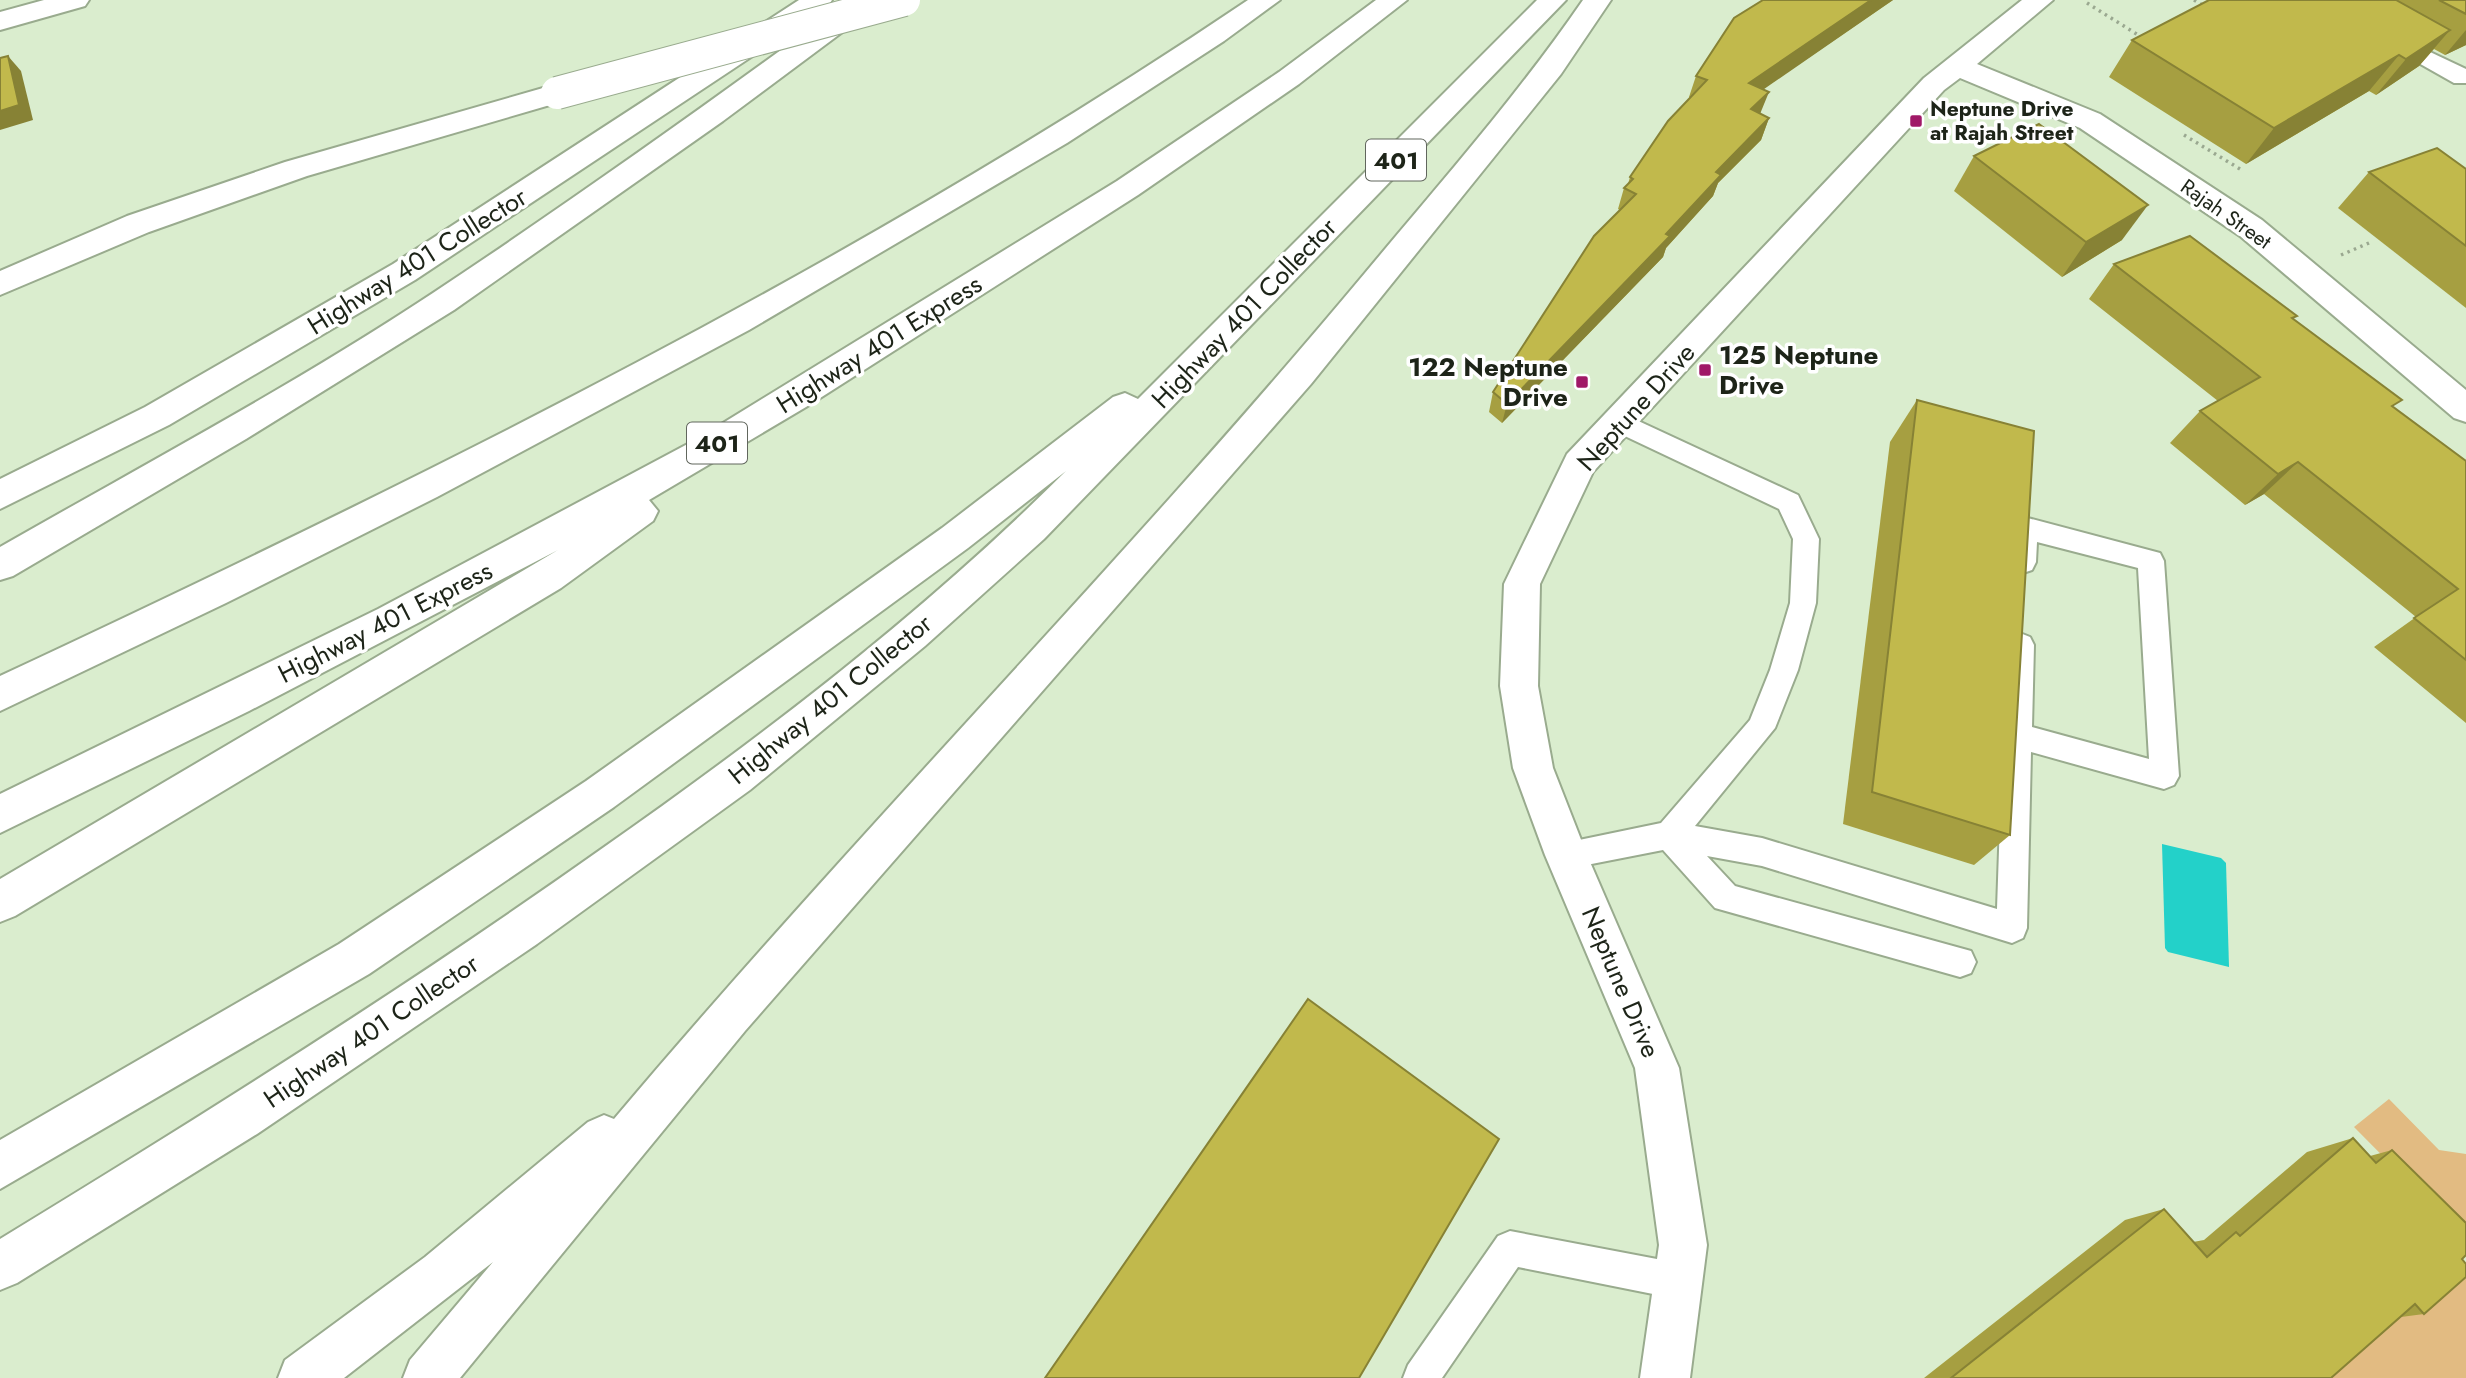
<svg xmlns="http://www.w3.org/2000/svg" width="2466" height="1378" font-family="Jost,sans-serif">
<rect width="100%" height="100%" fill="#daedce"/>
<g fill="#e2bb82">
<path d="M 2389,1099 L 2439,1150 L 2466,1154 L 2466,1240 L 2354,1127 Z"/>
<path d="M 2466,1274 L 2466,1378 L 2285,1378 Z"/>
</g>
<path fill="#23d1c9" d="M 2162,844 L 2221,858 L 2226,863 L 2229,967 L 2168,952 L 2165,948 Z"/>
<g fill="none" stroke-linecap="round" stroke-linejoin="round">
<g stroke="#99ab8e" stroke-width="4">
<g id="lane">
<path d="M 2392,34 L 2466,69 L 2466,83 L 2454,83 L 2385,44 L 2382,40 Z"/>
<path d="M 1619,412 L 1798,495 L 1819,539 L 1816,603 L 1798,670 L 1775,728 L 1695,826 L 1762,838 L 1997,909 L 2006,645 L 2010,637 L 2020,633 L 2030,637 L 2034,645 L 2032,727 L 2149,759 L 2138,568 L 2037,542 L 2036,562 L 2032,570 L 2023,573 L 2014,570 C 2007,557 2008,533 2015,521 L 2024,517 L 2160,553 L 2164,561 L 2179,776 L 2174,785 L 2164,789 L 2031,752 L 2027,928 L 2023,938 L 2012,943 L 1762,866 L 1707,856 L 1735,886 L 1971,951 L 1976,962 L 1971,973 L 1960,977 L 1715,908 L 1663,850 L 1566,869 L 1555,865 L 1551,855 L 1555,845 L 1661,823 L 1750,720 L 1770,670 L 1790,603 L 1793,539 L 1779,509 L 1610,429 L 1607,422 L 1610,415 Z"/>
<path d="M 1510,1231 L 1678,1263 L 1690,1269 L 1696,1281 L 1690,1293 L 1678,1299 L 1518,1267 L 1442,1378 L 1403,1378 L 1408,1365 L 1498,1236 Z"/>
</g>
</g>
<g stroke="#99ab8e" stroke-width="4">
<g id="street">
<path d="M 44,0 L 89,0 L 85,6 L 0,30 L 0,12 Z"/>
<path d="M 2022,0 L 2053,0 L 1977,64 L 2100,114 L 2262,220 L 2466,390 L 2466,422 L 2454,418 L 2240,236 L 2080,128 L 1960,78 L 1944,90 L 1593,472 L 1540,584 L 1538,686 L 1553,768 L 1587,855 L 1679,1068 L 1707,1245 L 1690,1378 L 1640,1378 L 1659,1245 L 1635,1068 L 1545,855 L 1513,768 L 1500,686 L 1504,584 L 1567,454 L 1924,78 Z"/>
</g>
</g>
<g stroke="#99ab8e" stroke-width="4">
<g id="highway">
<path d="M 799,0 L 832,0 L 828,6 L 415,280 L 169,425 L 0,509 L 0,479 L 145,407 L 393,264 Z"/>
<path d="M 1248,0 L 1280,0 L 1224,41 L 1067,143 L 749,330 L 437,497 L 226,603 L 0,711 L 0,676 C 428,476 855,265 1248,0 Z"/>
<path d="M 1376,0 L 1407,0 L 1299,84 L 1138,195 L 806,407 L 649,500 L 658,511 L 653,521 L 561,588 L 15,916 L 0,922 L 0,879 L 558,550 L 249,711 L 0,833 L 0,794 L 378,609 L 697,439 L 1117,181 L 1279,72 Z"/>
<path d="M 1537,0 L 1566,0 L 1044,539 L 925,646 L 750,790 L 537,944 L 257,1134 L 17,1283 L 0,1290 L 0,1239 C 204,1115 405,988 600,850 C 764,735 924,613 1066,471 L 968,548 L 614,807 L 369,974 L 0,1189 L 0,1140 L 339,944 L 586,781 L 942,528 L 1113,397 L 1125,393 L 1138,399 Z"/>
<path d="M 1583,0 L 1611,0 L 1561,74 L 1311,384 L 745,1031 L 460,1378 L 403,1378 L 410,1360 L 493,1262 L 344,1378 L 278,1378 L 285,1360 L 425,1257 L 588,1122 L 604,1115 L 614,1119 C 857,831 1123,563 1365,273 C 1440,183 1517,96 1583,0 Z"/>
<path d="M 854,2 L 864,4 L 868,10 L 864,16 L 723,121 L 454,310 L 246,439 L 13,576 L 0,580 L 0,547 C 145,464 294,385 433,293 C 573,200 709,103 844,4 Z"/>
<path d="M 557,84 L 567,86 L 571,93 L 567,100 L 307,176 L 149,232 L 0,295 L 0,271 L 127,216 L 285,162 Z"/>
</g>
</g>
<g stroke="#9aa890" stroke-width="3.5" stroke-dasharray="2.5 4.5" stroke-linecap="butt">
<path d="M 2194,0 L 2204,6"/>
<path d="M 2087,3 L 2143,38"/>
<path d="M 2184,135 L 2240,169"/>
<path d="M 2341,255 L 2369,243"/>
</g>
<use href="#lane" fill="#fff" fill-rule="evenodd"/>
<use href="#street" fill="#fff" fill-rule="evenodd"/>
<use href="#highway" fill="#fff" fill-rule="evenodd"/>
<g stroke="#99ab8e" stroke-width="34" stroke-linecap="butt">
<path id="highway-bridge" d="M 557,93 L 904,0"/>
</g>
<use href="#highway-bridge" stroke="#fff" stroke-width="32"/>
</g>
<g fill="#a69f41">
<path d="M 1763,0 L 1893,0 L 1763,89 L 1760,114 L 1769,118 L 1761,140 L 1718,183 L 1713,196 L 1666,248 L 1663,257 L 1502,423 L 1489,412 L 1493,392 L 1620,210 L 1618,209 L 1624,188 L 1628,184 L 1630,177 L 1691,98 L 1689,97 L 1696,76 Z"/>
<path d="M 2209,0 L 2466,0 L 2466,45 L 2445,55 L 2434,49 L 2419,66 L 2376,95 L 2369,91 L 2246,164 L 2109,77 L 2132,40 Z"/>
<path d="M 1974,156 L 2122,240 L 2062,277 L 1954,191 Z"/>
<path d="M 2466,169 L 2466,308 L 2338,208 L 2369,172 Z"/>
<path d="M 2114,264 L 2297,316 L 2293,319 L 2394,408 L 2466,461 L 2466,723 L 2374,647 L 2416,617 L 2264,494 L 2245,505 L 2170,443 L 2200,411 L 2218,401 L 2089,299 Z"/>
<path d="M 1917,400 L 2010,835 L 1974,865 L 1843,824 L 1890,442 Z"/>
<path d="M 2353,1138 L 2370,1156 L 2392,1150 L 2462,1259 L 2424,1314 L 2401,1317 L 2331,1378 L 1924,1378 L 2125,1220 L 2164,1209 L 2193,1242 L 2204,1240 L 2307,1152 Z"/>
</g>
<g fill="#878235">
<path d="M 1871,0 L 1893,0 L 1741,105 L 1749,83 Z"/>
<path d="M 2450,30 L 2419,66 L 2376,95 L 2406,59 Z"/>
<path d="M 2466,30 L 2466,45 L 2445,55 Z"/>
<path d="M 2399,55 L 2369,91 L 2246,164 L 2274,128 Z"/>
<path d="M 8,56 L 21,71 L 33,120 L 0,130 L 0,111 Z"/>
<path d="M 1769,92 L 1760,114 L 1751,109 Z"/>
<path d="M 1769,118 L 1761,140 L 1718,183 L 1713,196 L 1666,248 L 1663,257 L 1502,423 L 1507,404 L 1666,234 L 1716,172 Z"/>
<path d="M 2148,205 L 2122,240 L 2062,277 L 2086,242 Z"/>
<path d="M 2298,462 L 2264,494 L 2245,505 L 2278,474 Z"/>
</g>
<g fill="#c1b94c" stroke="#878235" stroke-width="2">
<path d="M 1763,0 L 1871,0 L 1749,83 L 1769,92 L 1751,109 L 1769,118 L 1716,172 L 1721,175 L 1666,234 L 1670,236 L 1507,404 L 1493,392 L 1594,236 L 1636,194 L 1624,188 L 1633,179 L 1630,177 L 1668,121 L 1707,80 L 1696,76 L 1734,18 Z"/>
<path d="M 2209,0 L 2396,0 L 2450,30 L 2406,59 L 2399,55 L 2274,128 L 2132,40 Z"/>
<path d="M 2439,0 L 2466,0 L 2466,14 Z"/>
<path d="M 8,56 L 19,105 L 0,111 L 0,58 Z"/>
<path d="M 2039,124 L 2148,205 L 2086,242 L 1974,156 Z"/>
<path d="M 2437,148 L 2466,169 L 2466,246 L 2369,172 Z"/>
<path d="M 2190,236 L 2297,316 L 2292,318 L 2402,400 L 2392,406 L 2466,461 L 2466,660 L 2414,618 L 2458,589 L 2298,462 L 2278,474 L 2200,411 L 2260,377 L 2114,264 Z"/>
<path d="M 1917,400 L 2034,431 L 2010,835 L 1872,792 Z"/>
<path d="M 1308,999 L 1499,1139 L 1359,1378 L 1045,1378 Z"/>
<path d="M 2353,1138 L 2376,1163 L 2392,1150 L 2466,1223 L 2466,1255 L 2462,1259 L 2466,1264 L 2466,1277 L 2424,1314 L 2415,1304 L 2331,1378 L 1951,1378 L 2164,1209 L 2207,1257 L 2236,1232 L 2240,1236 Z"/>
</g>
<g fill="#a01967" stroke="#fff" stroke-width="2.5">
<rect x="1909" y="114" width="14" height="14" rx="3.5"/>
<rect x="1698" y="363" width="14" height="14" rx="3.5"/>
<rect x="1575" y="375" width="14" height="14" rx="3.5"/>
</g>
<g text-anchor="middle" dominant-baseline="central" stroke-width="7" stroke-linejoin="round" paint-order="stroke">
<g font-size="21" font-weight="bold" fill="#1d2418" stroke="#fff" text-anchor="start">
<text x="1930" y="109">Neptune Drive<tspan x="1930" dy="24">at Rajah Street</tspan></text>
</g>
<g font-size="21" fill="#1d2418" stroke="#fff">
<text transform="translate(2226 214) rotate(35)">Rajah Street</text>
</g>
<g fill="#fff" stroke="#61665d" stroke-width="2">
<rect x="1366" y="139.5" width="60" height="41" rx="5"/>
<rect x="687" y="422.5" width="60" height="41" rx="5"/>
</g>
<g font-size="24" font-weight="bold" fill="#1d2418">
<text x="1396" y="160">401</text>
<text x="717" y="443">401</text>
</g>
<g font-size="26" fill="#1d2418" stroke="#fff">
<text transform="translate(417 261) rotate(-32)">Highway 401 Collector</text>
<text transform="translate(1244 313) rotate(-46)">Highway 401 Collector</text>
<text transform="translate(879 344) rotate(-32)">Highway 401 Express</text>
<text transform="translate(1636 407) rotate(-48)">Neptune Drive</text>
<text transform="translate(385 622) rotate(-27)">Highway 401 Express</text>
<text transform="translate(830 699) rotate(-39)">Highway 401 Collector</text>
<text transform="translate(1621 982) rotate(67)">Neptune Drive</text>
<text transform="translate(371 1031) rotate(-34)">Highway 401 Collector</text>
</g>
<g font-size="26" font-weight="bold" fill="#1d2418" stroke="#fff" text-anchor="start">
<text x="1719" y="355">125 Neptune<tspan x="1719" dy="30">Drive</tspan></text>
<text x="1568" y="367" text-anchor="end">122 Neptune<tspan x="1568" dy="30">Drive</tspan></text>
</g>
</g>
</svg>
